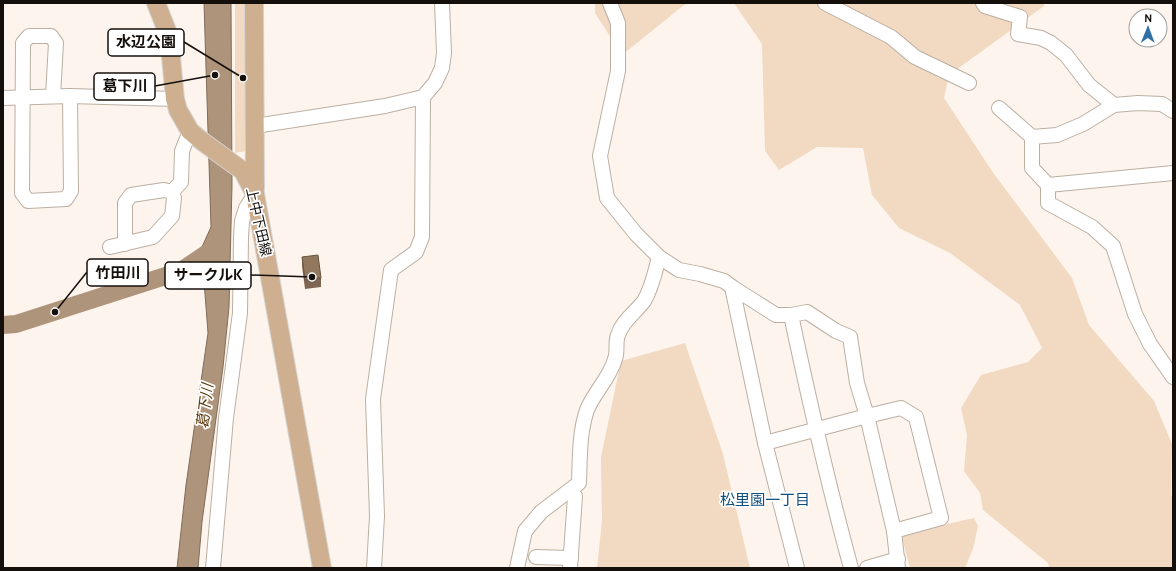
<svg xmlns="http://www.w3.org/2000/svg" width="1176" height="571" font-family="Cabin,'Noto Sans JP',sans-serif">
<rect width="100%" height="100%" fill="#fdf5ed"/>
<g fill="#f2d9c1">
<path d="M 235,3 L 251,3 L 246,151 L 235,153 Z"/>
<path d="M 595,3 L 690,3 L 684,5 L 622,55 L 595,13 Z"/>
<path d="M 734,3 L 1044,3 L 1044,6 L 949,75 L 944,98 L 994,174 L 1072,278 L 1089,325 L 1154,401 L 1172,444 L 1171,495 L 1173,500 L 1173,568 L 1049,568 L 1048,563 L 983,510 L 980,493 L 964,471 L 967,435 L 961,408 L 981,375 L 1028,362 L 1042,348 L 1020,305 L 950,253 L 899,228 L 872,195 L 863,148 L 817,147 L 779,170 L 765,151 L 762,44 Z"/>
<path d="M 685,343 L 723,454 L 750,568 L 597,568 L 602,521 L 601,457 L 621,361 Z"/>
<path d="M 974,518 L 978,526 L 973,549 L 965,568 L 910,568 L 902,538 L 907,533 Z"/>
</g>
<path fill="#ae947a" stroke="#806c59" d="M 204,3 L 231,3 L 232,185 L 229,307 L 223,367 L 202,522 L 198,568 L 177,568 L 186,485 L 208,333 L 203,268 L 192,258 L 201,249 L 211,227 Z"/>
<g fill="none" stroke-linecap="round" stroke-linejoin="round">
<path stroke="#ae947a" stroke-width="18" d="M 3,325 L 16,324 L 181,271 L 215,248"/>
<g stroke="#bcafa2" stroke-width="16">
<g id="minor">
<path d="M 610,3 L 618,23 L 618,71 L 600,156 L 607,198 L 636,234 L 659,257 L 679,270 L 700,274 L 724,281 L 732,287 L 776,315 L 791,315 L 807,312 L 836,331 L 850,337 L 857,383 L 867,416 L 894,531 L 898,568"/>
<path d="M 825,3 L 891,37 L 915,57 L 969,83"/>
<path d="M 983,3 L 985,6 L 1020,17 L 1018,34 L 1041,38 L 1051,43 L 1066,55 L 1089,85 L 1114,105"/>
<path d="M 53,96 L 56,43 L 51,36 L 29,36 L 23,43 L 22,193 L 28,201 L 66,199 L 71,191 L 70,96"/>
<path d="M 3,98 L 70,96 L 175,99"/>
<path d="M 999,108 L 1032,137 L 1057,135 L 1083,124 L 1114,105 L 1138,103 L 1162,104 L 1173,111"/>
<path d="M 255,126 L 385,106 L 423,97 L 435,83 L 442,68 L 444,53 L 442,3"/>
<path d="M 1032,137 L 1032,168 L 1048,185 L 1048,203 L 1092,227 L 1113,246 L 1135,314 L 1150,344 L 1173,377"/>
<path d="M 1048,185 L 1173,173"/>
<path d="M 172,192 L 181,182 L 182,151 L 190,131"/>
<path d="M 110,247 L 153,237 L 172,216 L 174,198 L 172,192 L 164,190 L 131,195 L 125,203 L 125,244"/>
<path d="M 732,287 L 765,443 L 797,568"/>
<path d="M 791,315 C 809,400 828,484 851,568"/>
<path d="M 765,443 L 867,416 L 901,408 L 916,417 L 941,518 L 894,531"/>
<path d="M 536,557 L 571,558"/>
<path d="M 213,568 L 226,418 L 240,313 L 241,237 L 242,221 L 246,208 L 255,194"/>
<path d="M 374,568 L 377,516 L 373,399 L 391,270 L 416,252 L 422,237 L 423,97"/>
<path d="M 517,568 L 525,531 L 541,512 L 579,483 C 580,459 579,433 587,410 C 594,392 610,378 615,359 C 618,351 615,342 618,335 C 622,321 636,312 644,301 C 652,288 655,272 659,257"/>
<path d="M 570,568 L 575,496"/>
<path d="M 867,568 L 898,559"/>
</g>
</g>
<g stroke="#d5d4d3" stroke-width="20">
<g id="major">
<path d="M 156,3 L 169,36 L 175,99 L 178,110 L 190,131 L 203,142 L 243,171 L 255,194 L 322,568"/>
<path d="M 254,3 L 255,189"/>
</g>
</g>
<use href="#minor" stroke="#fff" stroke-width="14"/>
<use href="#major" stroke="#ceb090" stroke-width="18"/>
</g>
<path fill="#7d6752" d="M 302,257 L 321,278 L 321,287 L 305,289 L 302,266 Z"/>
<path fill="#91785f" stroke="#665442" d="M 318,255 L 321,278 L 305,280 L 302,257 Z"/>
<g text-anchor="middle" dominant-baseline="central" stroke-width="3.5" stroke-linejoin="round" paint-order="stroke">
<g font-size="14" fill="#140f0b" stroke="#fff">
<text transform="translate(259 222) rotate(77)">上中下田線</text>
</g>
<g font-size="15" font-style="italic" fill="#593505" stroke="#fff">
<text transform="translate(205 406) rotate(-83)">葛下川</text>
</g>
<g font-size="15" fill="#0c4e7d" stroke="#fff">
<text x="765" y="500">松里園一丁目</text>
</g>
</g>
<path fill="none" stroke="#140f0b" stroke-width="1.5" d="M243 78L184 42M215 75L155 86M55 312L87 272M312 277L251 275"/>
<g fill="#140f0b" stroke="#fff" stroke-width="1.5">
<circle cx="243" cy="78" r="4"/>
<circle cx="215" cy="75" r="4"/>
<circle cx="55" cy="312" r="4"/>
<circle cx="312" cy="277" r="4"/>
</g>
<g fill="#fff" stroke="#140f0b" stroke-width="1.5">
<rect x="108" y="29" width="76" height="27" rx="4"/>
<rect x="94" y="73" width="61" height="27" rx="4"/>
<rect x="87" y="259" width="61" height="27" rx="4"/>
<rect x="165" y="262" width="86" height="27" rx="4"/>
</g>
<g font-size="15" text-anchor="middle" font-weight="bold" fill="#140f0b">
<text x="146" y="47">水辺公園</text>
<text x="125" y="91">葛下川</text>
<text x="118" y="278">竹田川</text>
<text x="208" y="280">サークルK</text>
</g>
<rect width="1176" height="571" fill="none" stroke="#140f0b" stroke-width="8"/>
<g transform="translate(1148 28) rotate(1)"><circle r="19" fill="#ffffff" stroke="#a19f9d"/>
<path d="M0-3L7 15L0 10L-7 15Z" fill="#2f71a7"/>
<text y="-6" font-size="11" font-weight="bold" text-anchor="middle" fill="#140f0b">N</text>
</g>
</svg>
